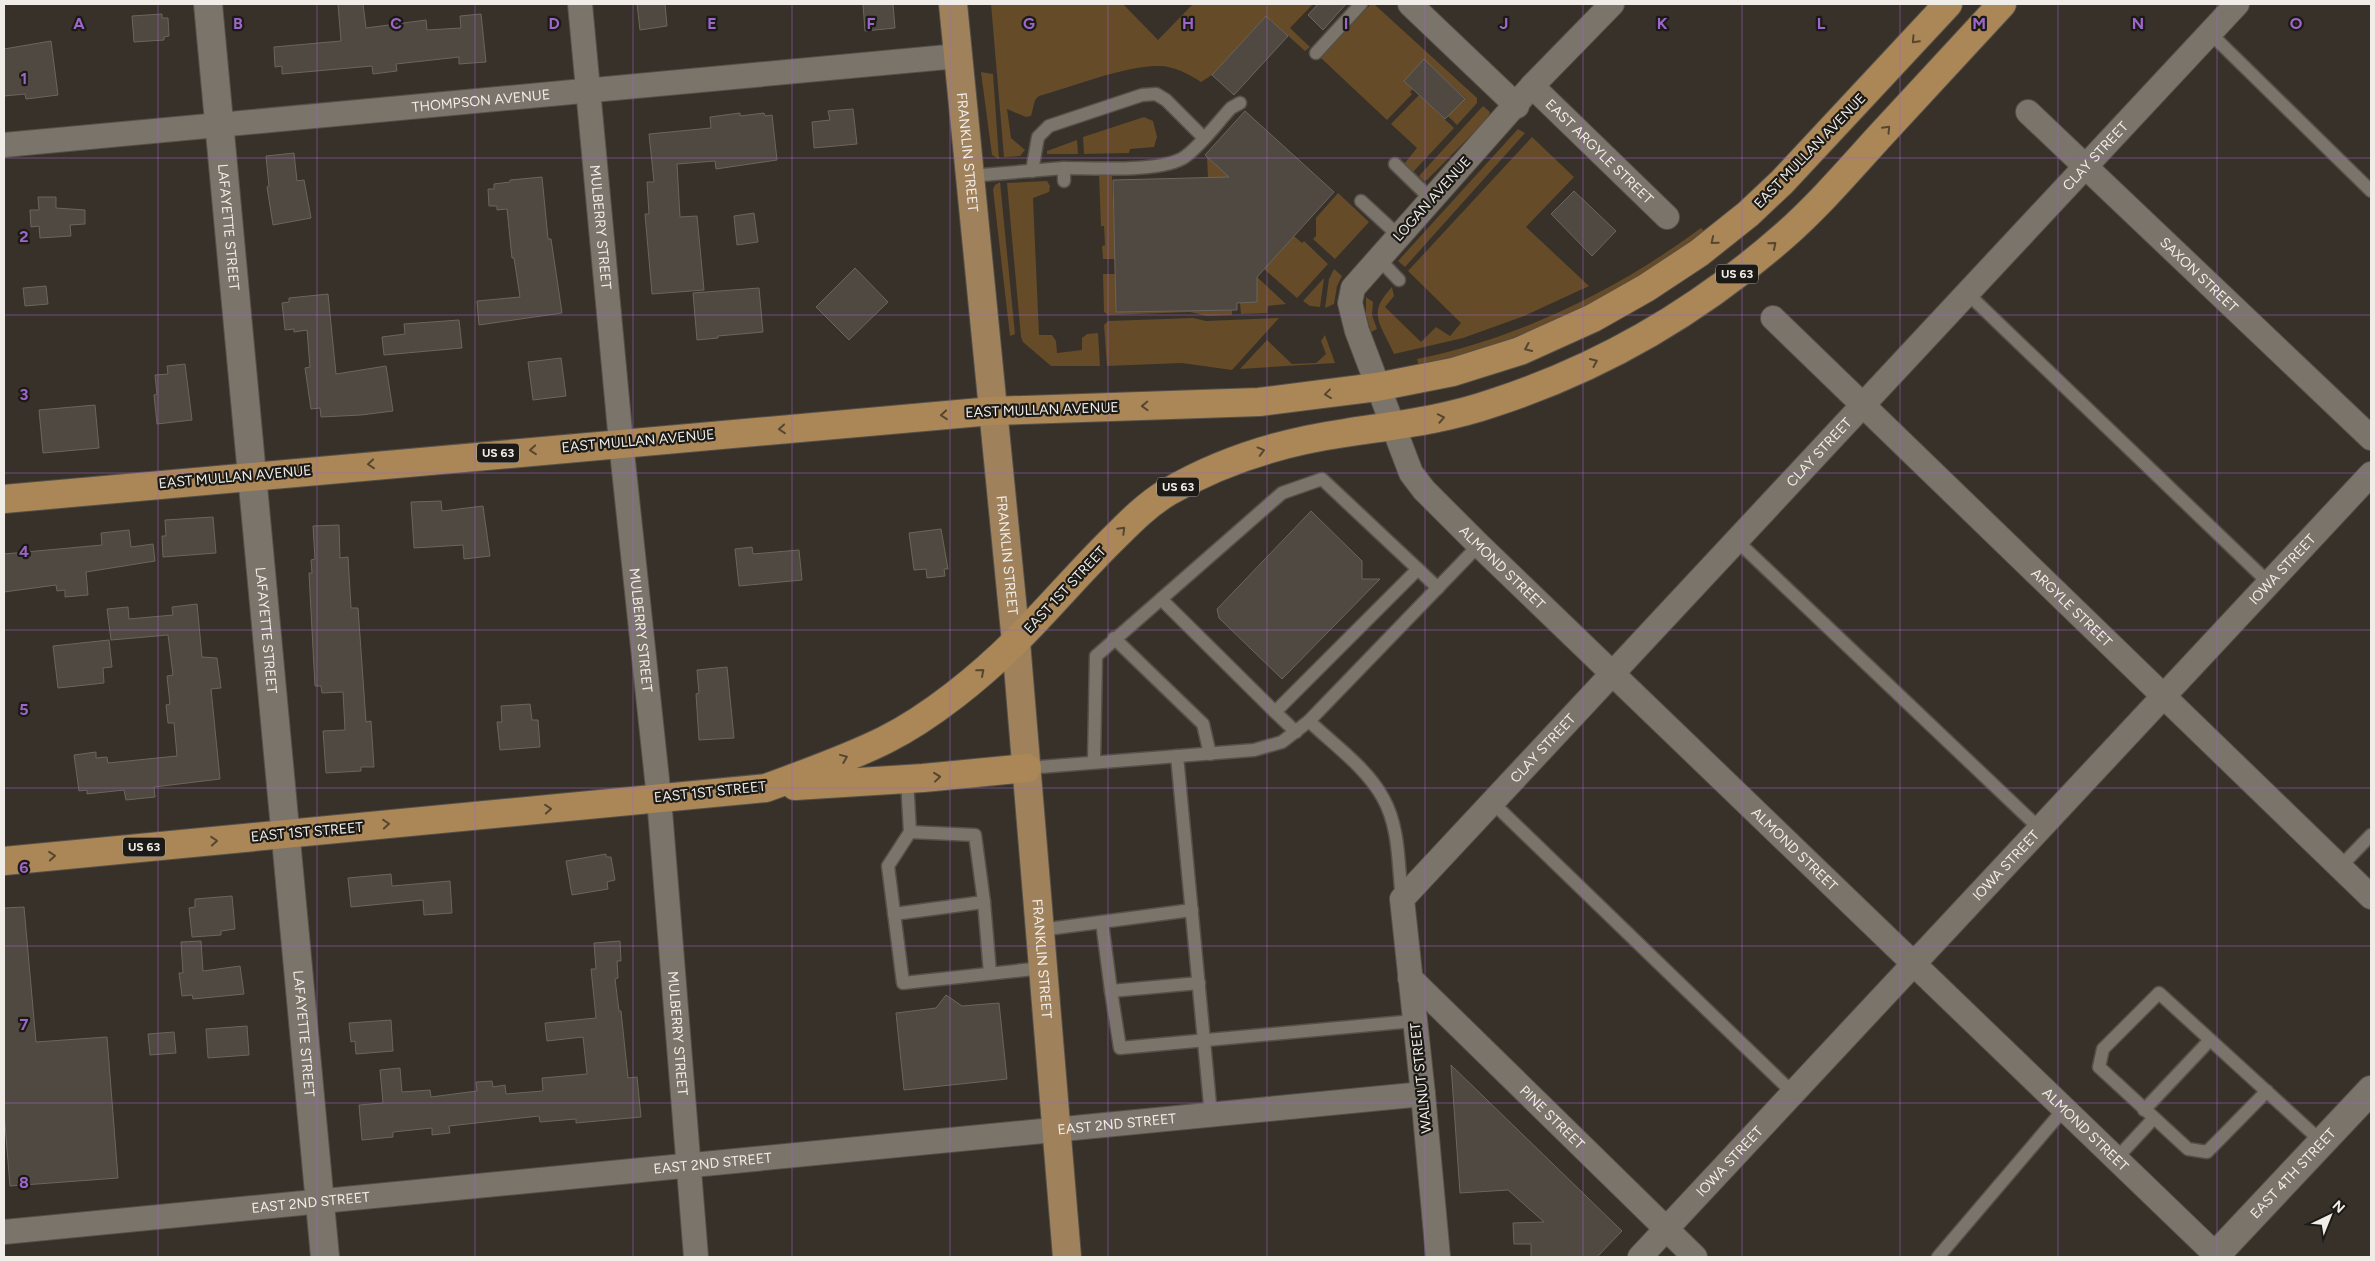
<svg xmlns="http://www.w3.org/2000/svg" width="2375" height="1261" font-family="Figtree,sans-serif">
<rect width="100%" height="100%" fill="#373129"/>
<g fill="#654b28">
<path d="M 991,4 L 1123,4 L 1158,40 L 1193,4 L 1313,4 L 1290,28 L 1310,47 L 1305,51 L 1266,16 L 1212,75 L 1201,82 C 1189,74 1174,66 1159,66 C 1127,65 1071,87 1039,96 L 1035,100 L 1031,116 L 1026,117 L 1007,109 L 1011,138 L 1025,150 L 1020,156 L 1004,157 Z"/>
<path d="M 1371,4 L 1374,4 L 1477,98 L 1477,103 L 1457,125 L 1448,116 L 1465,98 L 1424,60 L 1404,81 L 1413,89 L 1410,92 L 1412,94 L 1387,120 L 1321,58 Z"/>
<path d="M 981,72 L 993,74 L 999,159 L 992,155 Z"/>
<path d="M 1419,95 L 1454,128 L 1413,172 L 1404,164 L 1417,148 L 1391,124 Z"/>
<path d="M 1483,106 L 1490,112 L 1488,118 L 1427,180 L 1424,181 L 1419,176 Z"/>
<path d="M 1144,117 L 1153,121 L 1157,137 L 1154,147 L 1130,149 L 1129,153 L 1084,154 L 1083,137 Z"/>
<path d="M 1518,129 L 1525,133 L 1405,267 L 1398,261 Z"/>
<path d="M 1532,137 L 1574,177 L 1526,227 L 1589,286 L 1524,316 L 1463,338 L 1394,354 C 1381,324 1366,314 1392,287 L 1394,296 L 1385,307 L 1421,342 L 1436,327 L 1450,336 L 1461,323 L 1408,271 Z"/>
<path d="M 1077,140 L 1078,154 L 1047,154 L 1047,151 Z"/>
<path d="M 1207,157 L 1243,189 L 1208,178 Z"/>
<path d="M 1099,174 L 1112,174 L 1115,259 L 1103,259 L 1102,246 L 1105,245 L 1104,226 L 1101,226 Z"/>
<path d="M 1047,181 L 1050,186 L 1049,192 L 1033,198 L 1039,335 L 1052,335 L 1056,341 L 1057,353 L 1082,350 L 1082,338 L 1087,334 L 1098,333 L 1100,366 L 1051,366 L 1023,342 L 1021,337 L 1007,183 Z"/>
<path d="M 1000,182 L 1015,334 L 1010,336 L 993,189 L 995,185 Z"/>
<path d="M 1338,193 L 1369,222 L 1335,259 L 1313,239 L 1316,236 L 1316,218 Z"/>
<path d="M 1701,228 L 1704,231 C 1619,296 1524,342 1419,366 L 1417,359 C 1520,338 1617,290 1701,228 Z"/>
<path d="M 1294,236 L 1302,243 L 1304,241 L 1328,264 L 1297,298 L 1264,269 Z"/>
<path d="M 1334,269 L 1342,276 L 1337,286 L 1334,304 L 1325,308 L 1329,279 Z"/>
<path d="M 1103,274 L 1115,274 L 1116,312 L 1232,310 L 1232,315 L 1207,316 L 1190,312 L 1108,315 L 1104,312 Z"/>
<path d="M 1257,277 L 1286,304 L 1268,306 L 1267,313 L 1241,314 L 1240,303 L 1257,302 Z"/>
<path d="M 1324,278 L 1320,307 L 1310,306 L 1303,301 Z"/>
<path d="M 1366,297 L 1373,302 L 1372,315 L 1377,329 L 1371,332 L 1366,314 Z"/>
<path d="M 1193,318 L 1206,321 L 1279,318 L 1232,370 L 1182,363 L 1107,366 L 1104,325 L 1108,321 Z"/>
<path d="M 1325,335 L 1335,363 L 1240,369 L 1267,340 L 1292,364 L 1316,363 L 1326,354 L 1321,341 Z"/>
</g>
<g fill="#504941" stroke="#6c655c">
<path d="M 338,4 L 363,4 L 366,28 L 426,20 L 427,30 L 461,28 L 460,16 L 481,14 L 486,62 L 459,64 L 459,57 L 396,64 L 397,71 L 373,74 L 372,66 L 282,74 L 282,66 L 275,67 L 274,47 L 341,41 Z"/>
<path d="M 637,4 L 665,4 L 667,26 L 640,30 Z"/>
<path d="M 863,4 L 893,4 L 895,28 L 865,31 Z"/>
<path d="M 1318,4 L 1346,4 L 1323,30 L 1308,15 Z"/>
<path d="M 162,14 L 162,18 L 168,18 L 169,36 L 164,37 L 164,40 L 134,42 L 132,16 Z"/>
<path d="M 1266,16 L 1288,36 L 1234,95 L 1212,75 Z"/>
<path d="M 51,41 L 58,95 L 26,99 L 25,94 L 4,96 L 4,49 Z"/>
<path d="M 1424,59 L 1465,99 L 1445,119 L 1404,81 Z"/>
<path d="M 853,109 L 857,144 L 814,148 L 812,122 L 830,120 L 828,111 Z"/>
<path d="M 1245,111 L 1334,192 L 1257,277 L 1257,302 L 1237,303 L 1237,310 L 1116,312 L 1113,180 L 1229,177 L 1205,155 Z"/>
<path d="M 740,113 L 740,116 L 764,113 L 765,116 L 772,115 L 777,160 L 716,169 L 715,161 L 677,164 L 680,217 L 697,216 L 704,290 L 652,294 L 645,214 L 649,214 L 647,182 L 654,182 L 649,134 L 711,128 L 710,117 Z"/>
<path d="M 294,153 L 297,181 L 304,180 L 311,218 L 273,225 L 267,187 L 269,186 L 266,156 Z"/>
<path d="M 542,177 L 548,239 L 551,239 L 562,313 L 479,325 L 477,301 L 520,297 L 514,258 L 512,258 L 507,209 L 497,210 L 497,206 L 489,206 L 488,189 L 494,189 L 494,184 L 510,182 L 510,180 Z"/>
<path d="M 1574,191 L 1616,231 L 1592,256 L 1551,214 Z"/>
<path d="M 38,197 L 56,197 L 56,208 L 85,210 L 85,224 L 70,225 L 71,236 L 40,238 L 39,226 L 31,227 L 30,210 L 39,210 Z"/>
<path d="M 754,213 L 758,242 L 737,245 L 734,216 Z"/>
<path d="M 855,268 L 888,302 L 849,340 L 816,307 Z"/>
<path d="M 46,286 L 48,304 L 25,306 L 23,288 Z"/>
<path d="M 759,288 L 763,332 L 718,336 L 718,338 L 697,340 L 693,293 Z"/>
<path d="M 328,294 L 336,374 L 386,366 L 393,411 L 361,415 L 321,417 L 320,408 L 311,409 L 305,368 L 310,367 L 307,330 L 294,332 L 294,329 L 285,330 L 282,303 L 289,302 L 289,298 Z"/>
<path d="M 459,320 L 462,348 L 384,355 L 382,337 L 405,334 L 404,324 Z"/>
<path d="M 561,358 L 566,396 L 533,400 L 528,362 Z"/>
<path d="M 185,364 L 192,420 L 157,424 L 154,395 L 157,394 L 155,375 L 168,374 L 167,366 Z"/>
<path d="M 95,405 L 99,448 L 43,453 L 39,410 Z"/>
<path d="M 441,501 L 442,511 L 483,506 L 490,556 L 464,559 L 463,545 L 414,548 L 411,502 Z"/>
<path d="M 1311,511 L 1362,561 L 1362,579 L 1380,579 L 1282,679 L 1219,618 L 1217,609 Z"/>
<path d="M 213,517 L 216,553 L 163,557 L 162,536 L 166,536 L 165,520 Z"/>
<path d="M 339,525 L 340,558 L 348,557 L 351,608 L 358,608 L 366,722 L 371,721 L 374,767 L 361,767 L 361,771 L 326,773 L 323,731 L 345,730 L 343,692 L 322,693 L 321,686 L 315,686 L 309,573 L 312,573 L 311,560 L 315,559 L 313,526 Z"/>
<path d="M 941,529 L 948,569 L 944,569 L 945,576 L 927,578 L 926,569 L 914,570 L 909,533 Z"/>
<path d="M 129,530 L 131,547 L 153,544 L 155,561 L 86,572 L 88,595 L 65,597 L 65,590 L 57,591 L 56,585 L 4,592 L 4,554 L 102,545 L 101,533 Z"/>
<path d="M 752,547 L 753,554 L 799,550 L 802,580 L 739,586 L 735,549 Z"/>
<path d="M 197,604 L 202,657 L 217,658 L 221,688 L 211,689 L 220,779 L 154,787 L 155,797 L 126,800 L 124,790 L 87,794 L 87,790 L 79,791 L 74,755 L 96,752 L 96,758 L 107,757 L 108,763 L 177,756 L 174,723 L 168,723 L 166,705 L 170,704 L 167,676 L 173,675 L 168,635 L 111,640 L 107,609 L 128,607 L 129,619 L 173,615 L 172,607 Z"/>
<path d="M 109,640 L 112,667 L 103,668 L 104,683 L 58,688 L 53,646 Z"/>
<path d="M 727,667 L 734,738 L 699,740 L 696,694 L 699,693 L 697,670 Z"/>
<path d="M 530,704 L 532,720 L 538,720 L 540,747 L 500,750 L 497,722 L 502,722 L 501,706 Z"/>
<path d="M 606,854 L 606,857 L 611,857 L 615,880 L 607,882 L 608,889 L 572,895 L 566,861 Z"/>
<path d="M 391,874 L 392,886 L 450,881 L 452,913 L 424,915 L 423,900 L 351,907 L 348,878 Z"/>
<path d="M 232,896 L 235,929 L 221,931 L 221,935 L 192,937 L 189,908 L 195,907 L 195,899 Z"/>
<path d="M 24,907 L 36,1042 L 107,1037 L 118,1178 L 10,1186 L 4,1112 L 4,908 Z"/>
<path d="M 201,941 L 203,971 L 240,966 L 244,994 L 193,999 L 192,995 L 182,996 L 179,973 L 183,973 L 181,942 Z"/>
<path d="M 620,941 L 621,961 L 617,961 L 618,978 L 615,979 L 619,1011 L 621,1011 L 628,1078 L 637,1077 L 641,1117 L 576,1123 L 576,1119 L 540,1122 L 539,1116 L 449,1126 L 450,1133 L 432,1135 L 432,1128 L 393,1132 L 393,1137 L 362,1140 L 359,1105 L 383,1103 L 380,1070 L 400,1068 L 402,1092 L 430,1090 L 431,1097 L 477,1091 L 476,1082 L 492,1081 L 493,1087 L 505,1085 L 506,1094 L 543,1091 L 542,1078 L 587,1074 L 583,1037 L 547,1041 L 545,1023 L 596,1018 L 591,969 L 596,969 L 594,943 Z"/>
<path d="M 946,995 L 962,1006 L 999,1003 L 1007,1079 L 904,1090 L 896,1013 L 936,1008 Z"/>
<path d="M 391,1020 L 393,1051 L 356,1054 L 355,1041 L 351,1042 L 349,1023 Z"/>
<path d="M 247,1026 L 249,1055 L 208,1058 L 206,1029 Z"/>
<path d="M 174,1032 L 176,1053 L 150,1055 L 148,1034 Z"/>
<path d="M 1451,1065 L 1622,1231 L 1597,1257 L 1531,1257 L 1531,1244 L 1514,1244 L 1513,1223 L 1544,1222 L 1508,1190 L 1460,1193 Z"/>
</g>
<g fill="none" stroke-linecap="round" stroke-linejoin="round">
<g stroke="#555049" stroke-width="15">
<g id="service">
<path d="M 2210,33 L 2371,191"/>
<path d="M 1316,53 L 1361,4"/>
<path d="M 1395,164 L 1432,200"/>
<path d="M 1064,168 C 1093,168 1164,173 1186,156 C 1203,143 1217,123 1231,108 L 1240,103"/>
<path d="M 1032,171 L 1038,137 L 1049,126 L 1142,95 L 1156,94 L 1166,100 L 1203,137"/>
<path d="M 970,176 L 1064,168 L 1064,181"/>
<path d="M 1361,201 L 1399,236"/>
<path d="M 1378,258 L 1399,280"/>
<path d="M 1967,293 L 2269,583"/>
<path d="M 1736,540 L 2040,829"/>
<path d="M 1161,599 L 1275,712 L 1418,569"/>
<path d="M 1114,638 L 1203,724 L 1210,754"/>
<path d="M 1275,712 L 1296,732"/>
<path d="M 1309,721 C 1334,745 1367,768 1383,798 C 1400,828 1398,866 1402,899"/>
<path d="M 1177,756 L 1211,1115"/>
<path d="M 1094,762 L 1096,656 L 1282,493 L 1322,479 L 1438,588"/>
<path d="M 1027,768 L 1254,750 L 1282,742 L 1309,721 L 1479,545"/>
<path d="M 907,779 L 910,832 L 888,866 L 903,983 L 1043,968"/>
<path d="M 1492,802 L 1793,1093"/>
<path d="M 2340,867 L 2371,835"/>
<path d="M 984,902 L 990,973"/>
<path d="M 894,914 L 984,902 L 975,835 L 910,832"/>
<path d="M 1102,922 L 1111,991 L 1199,983"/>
<path d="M 1040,930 L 1192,910"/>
<path d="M 1111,991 L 1120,1048 L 1414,1021"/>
<path d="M 2267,1091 L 2207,1152 L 2188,1149 L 2099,1067 L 2103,1049 L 2159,993 C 2213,1043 2268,1092 2322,1142"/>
<path d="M 2144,1110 L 2210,1040"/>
<path d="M 2116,1159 L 2154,1118"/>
<path d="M 1938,1257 L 2064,1109"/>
</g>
</g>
<g stroke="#555049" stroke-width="26">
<g id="minor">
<path id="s1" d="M 580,4 L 621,442 L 659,798 L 696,1257"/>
<path d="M 1410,4 L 1517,106"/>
<path id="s2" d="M 1612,4 L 1532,86 L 1353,288 L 1350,303 L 1357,331 L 1411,473 L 1424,490 L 1479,545 L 2216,1255"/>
<path id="s3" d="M 1532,86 L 1667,217"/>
<path id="s4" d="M 2028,112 L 2371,438"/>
<path id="s5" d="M 4,145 L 958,56"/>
<path id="s6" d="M 1773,318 L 2371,897"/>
<path id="s7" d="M 1410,978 L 1695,1257"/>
<path id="s8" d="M 4,1232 L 1423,1094"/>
<path id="s9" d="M 1438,1257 L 1423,1094 L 1402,899 L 2237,4"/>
<path id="s10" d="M 1640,1257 L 2371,474"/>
</g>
</g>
<g stroke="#555049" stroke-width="30">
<g id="tertiary">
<path id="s11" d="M 208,4 L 325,1257"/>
<path id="s12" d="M 2214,1257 L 2371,1090"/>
</g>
</g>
<g stroke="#555049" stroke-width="30">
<g id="primary">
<path id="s13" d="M 953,4 L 1016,642 L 1067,1257"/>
</g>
</g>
<g stroke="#555049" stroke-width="30">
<g id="trunk">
<path d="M 4,499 L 992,411 L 1259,402 L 1377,387 L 1453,372 L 1520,351 L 1593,318 L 1646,288 L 1699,253 L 1748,214 L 1782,182 L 1948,4"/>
<path d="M 795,786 L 923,778 L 1027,768"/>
<path d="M 4,861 L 766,788 C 806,773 847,759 885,740 C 931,717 981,676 1017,640 C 1051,606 1082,569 1116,536 C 1132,520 1148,504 1168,492 C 1223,460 1282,442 1345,433 C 1396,425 1444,420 1493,403 C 1601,368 1700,310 1785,235 C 1819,205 1849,170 1879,137 C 1920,93 1961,48 2002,4"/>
</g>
</g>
<use href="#service" stroke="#7b746b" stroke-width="12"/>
<use href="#minor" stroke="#7b746b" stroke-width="24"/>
<use href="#tertiary" stroke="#7b746b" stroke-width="28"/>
<use href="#primary" stroke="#9f825c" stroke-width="28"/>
<use href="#trunk" stroke="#ab8757" stroke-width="28"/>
</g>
<defs><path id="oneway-chevron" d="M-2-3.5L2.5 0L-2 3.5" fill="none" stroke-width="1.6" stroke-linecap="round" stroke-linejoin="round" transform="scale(1.25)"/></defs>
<g stroke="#554630">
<use href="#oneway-chevron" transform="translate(1915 40) rotate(133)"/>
<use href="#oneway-chevron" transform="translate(1887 129) rotate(-47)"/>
<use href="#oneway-chevron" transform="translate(1714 241) rotate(141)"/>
<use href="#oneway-chevron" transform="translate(1773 245) rotate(-40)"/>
<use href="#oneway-chevron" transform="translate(1528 348) rotate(156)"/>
<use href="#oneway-chevron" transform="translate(1594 362) rotate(-24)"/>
<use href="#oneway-chevron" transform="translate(1328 394) rotate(173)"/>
<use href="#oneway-chevron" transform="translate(1145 406) rotate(178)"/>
<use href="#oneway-chevron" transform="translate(944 415) rotate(175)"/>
<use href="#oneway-chevron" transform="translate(1441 418) rotate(-11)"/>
<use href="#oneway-chevron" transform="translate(782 429) rotate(175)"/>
<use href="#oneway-chevron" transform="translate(533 450) rotate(175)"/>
<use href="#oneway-chevron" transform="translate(1261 451) rotate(-15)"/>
<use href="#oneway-chevron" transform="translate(371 464) rotate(175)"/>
<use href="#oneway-chevron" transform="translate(1122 530) rotate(-45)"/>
<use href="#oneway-chevron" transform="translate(981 672) rotate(-41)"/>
<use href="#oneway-chevron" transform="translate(844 758) rotate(-22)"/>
<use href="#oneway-chevron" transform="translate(937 777) rotate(-6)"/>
<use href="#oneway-chevron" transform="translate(548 809) rotate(-5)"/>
<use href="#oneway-chevron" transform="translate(386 824) rotate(-5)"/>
<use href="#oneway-chevron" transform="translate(214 841) rotate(-5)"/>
<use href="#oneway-chevron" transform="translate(52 856) rotate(-5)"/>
</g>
<path fill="none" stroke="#9e66cb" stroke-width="1" stroke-opacity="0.55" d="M 158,4 L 158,1257M 317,4 L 317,1257M 475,4 L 475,1257M 633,4 L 633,1257M 792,4 L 792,1257M 950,4 L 950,1257M 1108,4 L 1108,1257M 1267,4 L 1267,1257M 1425,4 L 1425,1257M 1583,4 L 1583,1257M 1742,4 L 1742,1257M 1900,4 L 1900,1257M 2058,4 L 2058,1257M 2217,4 L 2217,1257M 4,158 L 2371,158M 4,315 L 2371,315M 4,473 L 2371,473M 4,630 L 2371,630M 4,788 L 2371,788M 4,946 L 2371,946M 4,1103 L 2371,1103"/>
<g text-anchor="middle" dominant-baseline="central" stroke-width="4.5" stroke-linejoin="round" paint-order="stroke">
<g fill="#1c1a16" stroke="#b0ada8" stroke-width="1">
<rect x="1716" y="264.5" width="42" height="19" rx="4"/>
<rect x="477" y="443.5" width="42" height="19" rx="4"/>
<rect x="1157" y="477.5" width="42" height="19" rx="4"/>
<rect x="123" y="837.5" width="42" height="19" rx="4"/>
</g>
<g font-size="12" font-weight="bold" fill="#f0ece7">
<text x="1737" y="274">US 63</text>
<text x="498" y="453">US 63</text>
<text x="1178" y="487">US 63</text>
<text x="144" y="847">US 63</text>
</g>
<g font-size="14" fill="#f0ece7" stroke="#1c1a16">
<text stroke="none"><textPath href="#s5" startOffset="479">THOMPSON AVENUE</textPath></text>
<text stroke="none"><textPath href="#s3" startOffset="94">EAST ARGYLE STREET</textPath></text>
<text transform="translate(1810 151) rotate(-46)">EAST MULLAN AVENUE</text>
<text stroke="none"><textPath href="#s13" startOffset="149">FRANKLIN STREET</textPath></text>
<text stroke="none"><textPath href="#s9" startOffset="1376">CLAY STREET</textPath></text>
<text transform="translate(1432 199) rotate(-48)">LOGAN AVENUE</text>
<text stroke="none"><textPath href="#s11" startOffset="224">LAFAYETTE STREET</textPath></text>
<text stroke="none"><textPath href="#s1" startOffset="224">MULBERRY STREET</textPath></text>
<text stroke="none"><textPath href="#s4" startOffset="236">SAXON STREET</textPath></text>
<text transform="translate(1042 410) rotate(-2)">EAST MULLAN AVENUE</text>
<text transform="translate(638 441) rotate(-5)">EAST MULLAN AVENUE</text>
<text stroke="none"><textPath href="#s9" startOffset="971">CLAY STREET</textPath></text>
<text transform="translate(235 477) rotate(-5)">EAST MULLAN AVENUE</text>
<text stroke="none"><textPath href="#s13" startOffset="554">FRANKLIN STREET</textPath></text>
<text stroke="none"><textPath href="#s2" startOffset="712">ALMOND STREET</textPath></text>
<text stroke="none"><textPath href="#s10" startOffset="941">IOWA STREET</textPath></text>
<text transform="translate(1065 590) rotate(-47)">EAST 1ST STREET</text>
<text stroke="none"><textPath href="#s6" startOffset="416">ARGYLE STREET</textPath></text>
<text stroke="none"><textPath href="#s1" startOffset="629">MULBERRY STREET</textPath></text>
<text stroke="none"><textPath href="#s11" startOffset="629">LAFAYETTE STREET</textPath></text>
<text stroke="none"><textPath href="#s9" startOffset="566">CLAY STREET</textPath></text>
<text transform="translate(710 792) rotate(-6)">EAST 1ST STREET</text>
<text transform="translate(307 832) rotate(-5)">EAST 1ST STREET</text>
<text stroke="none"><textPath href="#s2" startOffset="1118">ALMOND STREET</textPath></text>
<text stroke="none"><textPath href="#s10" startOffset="536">IOWA STREET</textPath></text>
<text stroke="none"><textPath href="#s13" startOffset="959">FRANKLIN STREET</textPath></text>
<text stroke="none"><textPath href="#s11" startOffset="1034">LAFAYETTE STREET</textPath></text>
<text stroke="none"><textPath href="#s1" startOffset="1034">MULBERRY STREET</textPath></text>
<text transform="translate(1421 1078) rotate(-96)">WALNUT STREET</text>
<text stroke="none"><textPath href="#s7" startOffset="199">PINE STREET</textPath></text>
<text stroke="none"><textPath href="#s8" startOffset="1118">EAST 2ND STREET</textPath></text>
<text stroke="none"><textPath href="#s2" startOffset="1522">ALMOND STREET</textPath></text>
<text stroke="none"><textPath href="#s10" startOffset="131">IOWA STREET</textPath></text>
<text stroke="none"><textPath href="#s8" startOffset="712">EAST 2ND STREET</textPath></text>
<text stroke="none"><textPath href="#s12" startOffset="115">EAST 4TH STREET</textPath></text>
<text stroke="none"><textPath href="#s8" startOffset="308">EAST 2ND STREET</textPath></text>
</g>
</g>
<g font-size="16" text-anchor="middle" font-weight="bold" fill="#9e66cb" stroke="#1c1a16" stroke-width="4.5" stroke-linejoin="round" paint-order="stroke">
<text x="79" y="29">A</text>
<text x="238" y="29">B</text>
<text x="396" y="29">C</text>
<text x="554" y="29">D</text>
<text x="712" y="29">E</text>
<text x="871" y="29">F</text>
<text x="1029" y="29">G</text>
<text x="1188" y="29">H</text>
<text x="1346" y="29">I</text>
<text x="1504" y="29">J</text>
<text x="1662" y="29">K</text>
<text x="1821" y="29">L</text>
<text x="1979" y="29">M</text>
<text x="2138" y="29">N</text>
<text x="2296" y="29">O</text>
<text x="24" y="84">1</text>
<text x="24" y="242">2</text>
<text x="24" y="400">3</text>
<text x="24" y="557">4</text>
<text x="24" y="715">5</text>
<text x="24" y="873">6</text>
<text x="24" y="1030">7</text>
<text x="24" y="1188">8</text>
</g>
<rect width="2375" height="1261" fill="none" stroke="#f0ece7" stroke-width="10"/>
<g transform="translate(2330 1216) rotate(43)" stroke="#1c1a16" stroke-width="4" paint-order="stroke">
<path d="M0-4L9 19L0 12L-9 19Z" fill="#f0ece7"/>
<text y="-8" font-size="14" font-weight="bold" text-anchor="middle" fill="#f0ece7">N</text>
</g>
</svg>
